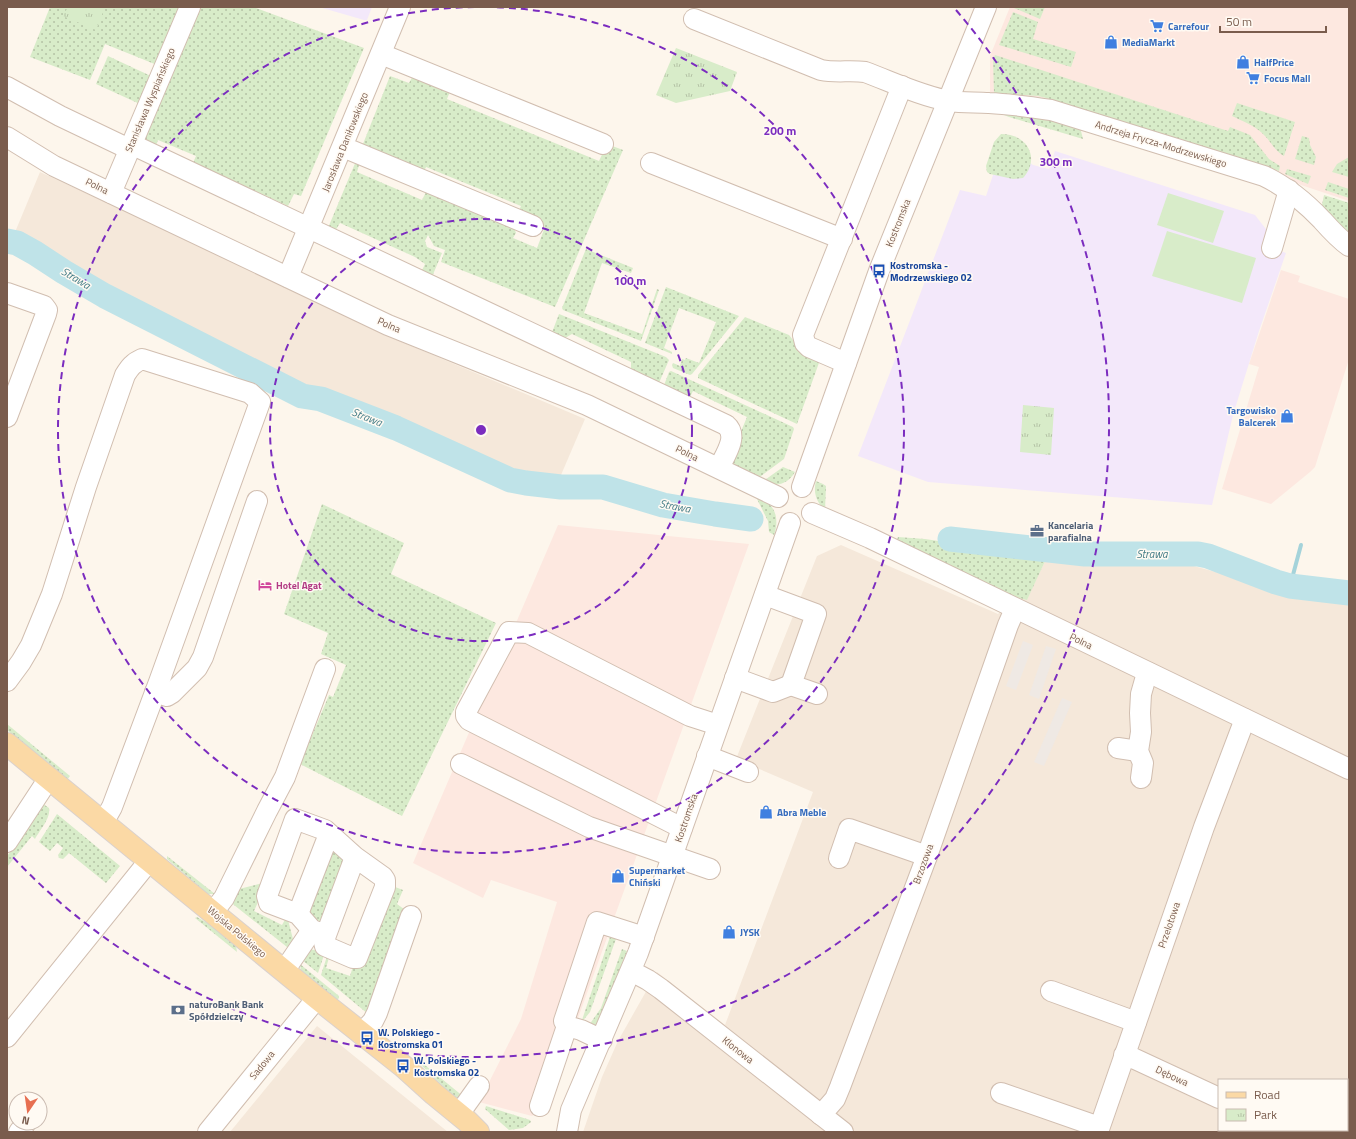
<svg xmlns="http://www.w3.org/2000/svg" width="1356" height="1139" font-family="'Titillium Web',sans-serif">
<defs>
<pattern id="grass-dots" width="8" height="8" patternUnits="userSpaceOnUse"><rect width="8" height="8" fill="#d8ecc9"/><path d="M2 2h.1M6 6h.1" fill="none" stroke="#b4c2a5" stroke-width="1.8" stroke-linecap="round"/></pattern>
<pattern id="park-tufts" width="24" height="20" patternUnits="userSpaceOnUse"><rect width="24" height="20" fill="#d8ecc9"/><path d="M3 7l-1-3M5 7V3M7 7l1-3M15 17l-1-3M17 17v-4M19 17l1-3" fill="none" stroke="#b4c2a5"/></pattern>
<pattern id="water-ripples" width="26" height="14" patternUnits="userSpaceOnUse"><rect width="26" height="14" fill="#bfe3e8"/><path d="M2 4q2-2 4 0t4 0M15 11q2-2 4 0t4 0" fill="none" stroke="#a0bbbe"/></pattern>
</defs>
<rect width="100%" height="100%" fill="#fdf6ec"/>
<g fill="#f5e8da" fill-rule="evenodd">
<path d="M 40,172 L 151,223 L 383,334 L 585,419 L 558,482 L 514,478 L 412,431 L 319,393 L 311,392 L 206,342 L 179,323 L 105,286 L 45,248 L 13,237 Z"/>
<path d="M 841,545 L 998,614 L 1016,596 L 1027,599 L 1047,557 L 1075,562 L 1190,565 L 1234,577 L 1270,590 L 1349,603 L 1349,1132 L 583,1132 L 602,1077 L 618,1041 L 657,972 L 725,1025 L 813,792 L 736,759 L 817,556 ZM 1219,1080 L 1347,1080 L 1347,1130 L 1219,1130 Z"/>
<path d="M 317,1026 L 448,1132 L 230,1132 Z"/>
</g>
<g fill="#fde8e0">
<path d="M 1010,7 L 1349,7 L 1349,201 L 1301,185 L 1279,174 L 990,94 L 990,56 Z"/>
<path d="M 1281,270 L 1300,276 L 1298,282 L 1349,299 L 1349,359 L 1315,467 L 1310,472 L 1271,504 L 1222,489 L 1259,367 L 1249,364 Z"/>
<path d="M 558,525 L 749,544 L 546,1107 L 532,1116 L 479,1102 L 521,1019 L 557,902 L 491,880 L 483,898 L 413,863 Z"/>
</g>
<g fill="#efe9e4">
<path d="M 1023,641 L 1033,645 L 1016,690 L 1006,686 Z"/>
<path d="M 1046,646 L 1056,649 L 1039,699 L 1029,695 Z"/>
<path d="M 1062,698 L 1072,702 L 1044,766 L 1034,762 Z"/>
</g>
<g fill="#f3e8fa">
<path d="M 319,7 L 372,7 L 367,20 L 364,20 Z"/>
<path d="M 1055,151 L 1255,215 L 1269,233 L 1272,248 L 1286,253 L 1259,331 L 1233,415 L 1212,505 L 928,482 L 858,456 L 960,190 L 986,196 L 994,172 L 1029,162 L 1033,165 L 1049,169 Z"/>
</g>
<g fill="url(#grass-dots)">
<path d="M 50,7 L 181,7 L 157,65 L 105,44 L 90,80 L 30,57 Z"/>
<path d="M 198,7 L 253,7 L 364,48 L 301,196 L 294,194 L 288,206 L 193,163 L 196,156 L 158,140 L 155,148 L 148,145 L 145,136 Z"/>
<path d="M 1014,7 L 1045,7 L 1040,19 L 1014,8 Z"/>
<path d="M 1013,12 L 1038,22 L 1033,39 L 1076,52 L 1071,67 L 999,45 Z"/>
<path d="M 995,55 L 1228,131 L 1230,127 L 1250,135 L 1269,159 L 1280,166 L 1279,171 L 1046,98 L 1038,96 L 994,93 L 993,59 Z"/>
<path d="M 108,56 L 153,77 L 142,105 L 96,84 Z"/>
<path d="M 414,74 L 453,84 L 447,99 L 599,161 L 607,144 L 623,150 L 555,307 L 441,262 L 445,250 L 434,246 L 428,235 L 425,241 L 427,247 L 442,253 L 429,284 L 418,279 L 425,264 L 415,257 L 340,223 L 335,231 L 328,228 L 356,161 L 360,162 L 357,172 L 422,200 L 427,190 L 514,227 L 516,233 L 513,238 L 537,248 L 545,227 L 517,215 L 521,206 L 426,167 L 422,176 L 359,154 L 390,76 L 409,83 Z"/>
<path d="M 1237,103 L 1295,122 L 1284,156 C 1273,149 1271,141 1262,133 C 1254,125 1242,121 1232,116 Z"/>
<path d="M 1000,111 L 1020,112 L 1080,127 L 1083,139 L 1009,117 L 1004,115 Z"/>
<path d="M 1001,134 C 1027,134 1041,158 1023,178 L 1013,179 L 990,174 L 987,172 L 986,166 L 994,142 Z"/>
<path d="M 1302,136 L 1309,138 L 1310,145 L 1316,157 L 1314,165 L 1295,159 Z"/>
<path d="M 1349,157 L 1349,177 L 1332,172 L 1337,164 Z"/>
<path d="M 1287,169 L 1311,176 L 1308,184 L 1285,174 Z"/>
<path d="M 1328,182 L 1349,189 L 1349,198 L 1325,190 Z"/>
<path d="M 1324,195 L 1349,203 L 1349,235 L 1323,208 L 1322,205 Z"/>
<path d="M 586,249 L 633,268 L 631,273 L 602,263 L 584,313 L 642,334 L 657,289 L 659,290 L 641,341 L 563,310 L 562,308 Z"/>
<path d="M 666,287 L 739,316 L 692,374 L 690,375 L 673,368 L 672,365 L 673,363 L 680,366 L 682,359 L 685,360 L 686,358 L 699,363 L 716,322 L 679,308 L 664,348 L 672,352 L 672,354 L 645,343 Z"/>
<path d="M 559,314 L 666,357 L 669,360 L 658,385 L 631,373 L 631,362 L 572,334 L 565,338 L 551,335 Z"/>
<path d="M 745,317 L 789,335 L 797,345 L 820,360 L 797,424 L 698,378 L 698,375 Z"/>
<path d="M 671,371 L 793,427 L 794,429 L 784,459 L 757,479 L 732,466 L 732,453 L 747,417 L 693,391 L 688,401 L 663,388 L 669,372 Z"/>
<path d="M 783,467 L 795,472 C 786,486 777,486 762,482 Z"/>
<path d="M 816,481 L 823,484 L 826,486 L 825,510 C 816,502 813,492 816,481 Z"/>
<path d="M 756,497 C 775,502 780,518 774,535 L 769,532 L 768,521 Z"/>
<path d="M 322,504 L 404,543 L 391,574 L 496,623 L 402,816 L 300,764 L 329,695 L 333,697 L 346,665 L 321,654 L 328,633 L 284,614 Z"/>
<path d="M 898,537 L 925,539 L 1047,557 L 1027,600 L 1016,597 L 1013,600 L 895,544 Z"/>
<path d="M 7,724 L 70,776 L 67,780 L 7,730 Z"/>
<path d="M 39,801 L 49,808 C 51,818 40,830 35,839 L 32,836 L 7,867 L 7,856 L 18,843 Z"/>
<path d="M 57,814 L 120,866 L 106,883 L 69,853 L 63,859 L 59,858 L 58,855 L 63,848 L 57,843 L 50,851 L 39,842 Z"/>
<path d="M 329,843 L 346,855 L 325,924 L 311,917 L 304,912 Z"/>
<path d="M 167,856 L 215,894 L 208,894 L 167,859 Z"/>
<path d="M 267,882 L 254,911 L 282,925 L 287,916 L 295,947 L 292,951 L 229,901 L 235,890 Z"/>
<path d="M 390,885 L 403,890 L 397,904 L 408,912 L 368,1014 L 321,975 L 328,953 L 330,954 L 326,968 L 350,976 L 354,963 Z"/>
<path d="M 197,917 L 209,924 L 236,946 L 237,952 L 195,918 Z"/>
<path d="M 611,934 L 617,936 L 590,1012 L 581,1023 Z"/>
<path d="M 309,949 L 325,952 L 318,973 L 302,960 Z"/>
<path d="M 622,949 L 627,951 L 611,993 L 596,1028 L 587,1028 L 601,1008 Z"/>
<path d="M 300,964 L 339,996 L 339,998 L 337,1000 L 301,971 Z"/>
<path d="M 415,1057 L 464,1097 C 459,1100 457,1098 452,1095 L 414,1058 Z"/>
<path d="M 486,1106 L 530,1120 L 531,1122 L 523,1128 L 509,1130 L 485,1109 Z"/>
</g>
<g fill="url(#park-tufts)">
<path d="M 68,7 L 105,7 L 96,30 L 63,16 Z"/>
<path d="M 676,48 L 737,72 L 730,91 L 676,103 L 656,95 Z"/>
<path d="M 1023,405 L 1054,408 L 1051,455 L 1020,452 Z"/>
</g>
<g fill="#d8ecc9">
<path d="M 1168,193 L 1224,211 L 1213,243 L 1157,225 Z"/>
<path d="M 1167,231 L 1256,258 L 1242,303 L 1152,276 Z"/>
</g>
<path fill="url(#water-ripples)" stroke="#a5d3da" d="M 721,508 L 725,512 L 753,516 L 753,522 L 721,518 Z"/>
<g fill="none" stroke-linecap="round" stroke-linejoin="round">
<path stroke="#a5d3da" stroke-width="4" d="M 1290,586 L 1301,545"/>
<g stroke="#bfe3e8" stroke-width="25">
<path d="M 7,241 L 17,243 L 35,253 L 64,272 L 105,296 L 302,396 L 321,399 L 396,428 L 510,480 L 526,483 L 561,487 L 603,487 L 663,505 L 715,514 L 751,519"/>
<path d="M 950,539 L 1085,554 L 1198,554 L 1208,556 L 1276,582 L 1290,586 L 1349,593"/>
</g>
<g stroke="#d1beb0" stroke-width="22">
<g id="minor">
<path d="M 694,19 L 821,70 C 836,73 850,70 865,72 C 892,82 921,96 949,101 C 963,103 976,102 989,103 C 1010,104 1031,107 1051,110 L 1264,176 C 1287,187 1305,202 1322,220 C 1330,229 1339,239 1349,246"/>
<path d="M 381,54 L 603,144"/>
<path d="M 7,87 L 60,116 L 129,149"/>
<path d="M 7,137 L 54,166 L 388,325 L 587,405 L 778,497"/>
<path d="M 131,144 L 726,425 C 739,436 725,455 719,468"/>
<path d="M 343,147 L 533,226"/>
<path d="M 651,163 L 842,239"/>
<path d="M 111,193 L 190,7"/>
<path d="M 1272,248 L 1289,190"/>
<path d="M 288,277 L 400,7"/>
<path d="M 7,293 L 44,306 L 47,310 L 46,314 L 7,417"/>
<path d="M 846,363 L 809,347 L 805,343 L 803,335 L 902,86"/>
<path d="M 802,487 L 879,271 L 986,7"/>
<path d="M 812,513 L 870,538 L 1349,769"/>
<path d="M 765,595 L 816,614 L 791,685 L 817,694"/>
<path d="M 735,678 L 773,692 L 791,685"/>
<path d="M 7,681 L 21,662 L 31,645 L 52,594 L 86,487 L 125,375 C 130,367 133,363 142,359 L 250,393 L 260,402 L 159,682 L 112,807 L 103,823"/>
<path d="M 155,692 L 167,696 L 172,693 L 197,668 L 203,657 L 257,501"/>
<path d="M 1118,748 L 1138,751"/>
<path d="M 707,756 L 748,772"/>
<path d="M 461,764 L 589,827 L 710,869"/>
<path d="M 1141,778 L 1143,763 L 1138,751 L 1141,732 L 1140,713 L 1141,694 L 1145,680 L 1149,673"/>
<path d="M 682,828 L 469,720 L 466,716 L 466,712 L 509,632 L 528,633 L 690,716 L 718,725"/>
<path d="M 7,842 L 49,778"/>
<path d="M 839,858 L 849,829 L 927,856"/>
<path d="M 213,912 L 224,898 L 267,811 L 285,777 L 325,669"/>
<path d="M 298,914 L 329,834"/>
<path d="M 326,935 L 324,942 L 325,946 L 353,958 L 357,958 L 385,887 L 385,880 L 383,877 L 355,857 L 326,935 L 312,930 L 298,914 L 269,903 L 267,896 L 295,819 L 325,830 L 355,857"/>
<path d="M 284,971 L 312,930"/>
<path d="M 631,971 L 648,980 L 661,989 L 843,1132"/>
<path d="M 1051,991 L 1136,1022"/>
<path d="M 361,1034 L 373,1021 L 377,1013 L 411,916"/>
<path d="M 7,1037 L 149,861"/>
<path d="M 602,1040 L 581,1030 L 567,1026 L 564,1021 L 597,922 L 644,937"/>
<path d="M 1124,1055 L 1135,1059 L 1219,1098"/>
<path d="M 1001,1093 L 1099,1127"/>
<path d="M 540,1106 L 567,1026"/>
<path d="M 459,1114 L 479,1086"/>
<path d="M 821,1115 L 835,1099 L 840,1087 L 927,856 L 1008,625 L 1015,609"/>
<path d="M 1287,1130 L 1292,1132"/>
<path d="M 19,1132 L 25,1124"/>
<path d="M 208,1132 L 317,998"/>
<path d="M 567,1132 L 571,1110 L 638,953 L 790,523"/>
<path d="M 1098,1132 L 1204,827 L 1245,719"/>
</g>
</g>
<g stroke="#dad1cd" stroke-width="24">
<path id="major" d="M 7,744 L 317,998 L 403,1066 L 434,1094 L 467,1121 L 478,1132"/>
</g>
<use href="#minor" stroke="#fff" stroke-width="20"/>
<use href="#major" stroke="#fbd9a5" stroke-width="22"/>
</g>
<g fill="none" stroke="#7b2cbf" stroke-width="2" stroke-dasharray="7 5">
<circle cx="481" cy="430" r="211"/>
<path d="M485 7A423 423 0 1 1 477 7"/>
<path d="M956 10A634 634 0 0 1 10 854"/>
</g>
<defs>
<g id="supermarket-bare" transform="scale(1.08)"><path d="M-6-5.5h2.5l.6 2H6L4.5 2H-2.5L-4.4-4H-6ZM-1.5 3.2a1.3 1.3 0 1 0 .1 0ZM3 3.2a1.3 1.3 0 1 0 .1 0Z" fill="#3f7fe0" stroke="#fffaf3" stroke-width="2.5" paint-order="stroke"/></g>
<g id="shop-bare" transform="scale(1.08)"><path d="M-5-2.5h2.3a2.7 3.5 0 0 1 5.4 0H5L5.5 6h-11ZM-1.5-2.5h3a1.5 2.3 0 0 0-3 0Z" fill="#3f7fe0" stroke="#fffaf3" stroke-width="2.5" paint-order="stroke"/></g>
<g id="bus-bare" transform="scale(1.08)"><path d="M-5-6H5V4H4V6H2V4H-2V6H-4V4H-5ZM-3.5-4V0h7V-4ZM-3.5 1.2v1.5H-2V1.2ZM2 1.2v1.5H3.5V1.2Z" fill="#1a4fb4" stroke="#fffaf3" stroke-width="2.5" paint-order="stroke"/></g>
<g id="office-bare" transform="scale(1.08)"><path d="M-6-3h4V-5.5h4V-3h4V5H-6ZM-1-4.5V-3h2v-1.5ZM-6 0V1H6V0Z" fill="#5c6f8a" stroke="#fffaf3" stroke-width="2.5" paint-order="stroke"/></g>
<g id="hotel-bare" transform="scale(1.08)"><path d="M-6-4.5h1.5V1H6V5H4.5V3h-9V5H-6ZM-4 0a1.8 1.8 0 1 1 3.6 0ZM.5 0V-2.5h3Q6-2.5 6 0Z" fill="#d1479c" stroke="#fffaf3" stroke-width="2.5" paint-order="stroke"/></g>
<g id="bank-bare" transform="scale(1.08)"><path d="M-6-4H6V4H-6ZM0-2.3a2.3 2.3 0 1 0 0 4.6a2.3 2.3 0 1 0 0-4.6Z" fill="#5c6f8a" stroke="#fffaf3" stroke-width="2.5" paint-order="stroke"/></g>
</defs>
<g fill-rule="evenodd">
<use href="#supermarket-bare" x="1157" y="26"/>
<use href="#shop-bare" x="1111" y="42"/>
<use href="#shop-bare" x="1243" y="62"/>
<use href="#supermarket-bare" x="1253" y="78"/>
<use href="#bus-bare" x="879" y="271"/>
<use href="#shop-bare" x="1287" y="416"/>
<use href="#office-bare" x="1037" y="531"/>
<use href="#hotel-bare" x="265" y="585"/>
<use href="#shop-bare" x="766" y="812"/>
<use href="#shop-bare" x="618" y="876"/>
<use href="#shop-bare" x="729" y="932"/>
<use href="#bank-bare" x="178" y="1010"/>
<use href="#bus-bare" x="367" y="1038"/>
<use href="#bus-bare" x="403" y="1066"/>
</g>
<g text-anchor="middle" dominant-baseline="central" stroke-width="3" stroke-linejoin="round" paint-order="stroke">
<g font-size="10" font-weight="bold" fill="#366cbe" stroke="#fffaf3" text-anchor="start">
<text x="1168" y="26">Carrefour</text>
<text x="1122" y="42">MediaMarkt</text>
<text x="1254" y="62">HalfPrice</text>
<text x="1264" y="78">Focus Mall</text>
<text x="1276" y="410" text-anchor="end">Targowisko<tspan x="1276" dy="12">Balcerek</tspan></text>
<text x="777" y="812">Abra Meble</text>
<text x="629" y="870">Supermarket<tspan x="629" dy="12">Chiński</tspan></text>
<text x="740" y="932">JYSK</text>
</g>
<g font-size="10" fill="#7a5c4d" stroke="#fffaf3">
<text transform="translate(150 100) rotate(-67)">Stanisława Wyspiańskiego</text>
<text transform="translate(345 142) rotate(-68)">Jarosława Daniłowskiego</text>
<text transform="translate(1161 144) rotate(17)">Andrzeja Frycza-Modrzewskiego</text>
<text transform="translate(97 186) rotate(26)">Polna</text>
<text transform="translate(898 223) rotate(-68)">Kostromska</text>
<text transform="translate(389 325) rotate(24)">Polna</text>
<text transform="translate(687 453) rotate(26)">Polna</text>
<text transform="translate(1081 641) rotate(26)">Polna</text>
<text transform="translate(686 818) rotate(-71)">Kostromska</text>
<text transform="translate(923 864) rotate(-70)">Brzozowa</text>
<text transform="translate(1169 925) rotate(-71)">Przelotowa</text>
<text transform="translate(237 932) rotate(40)">Wojska Polskiego</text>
<text transform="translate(738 1050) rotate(38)">Klonowa</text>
<text transform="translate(262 1065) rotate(-51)">Sadowa</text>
<text transform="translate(1172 1076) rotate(25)">Dębowa</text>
</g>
<g font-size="10" font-weight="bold" fill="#164399" stroke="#fffaf3" text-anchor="start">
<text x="890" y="265">Kostromska -<tspan x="890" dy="12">Modrzewskiego 02</tspan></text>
<text x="378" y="1032">W. Polskiego -<tspan x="378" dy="12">Kostromska 01</tspan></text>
<text x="414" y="1060">W. Polskiego -<tspan x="414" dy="12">Kostromska 02</tspan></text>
</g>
<g font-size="10" font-weight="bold" fill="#4e5e75" stroke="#fffaf3" text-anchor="start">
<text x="1048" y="525">Kancelaria<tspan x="1048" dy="12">parafialna</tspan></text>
<text x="189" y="1004">naturoBank Bank<tspan x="189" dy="12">Spółdzielczy</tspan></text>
</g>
<g font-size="10" font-weight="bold" fill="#b23c85" stroke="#fffaf3" text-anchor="start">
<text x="276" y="585">Hotel Agat</text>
</g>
<g font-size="11" font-style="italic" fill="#437c86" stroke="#fffaf3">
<text transform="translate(76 278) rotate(31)">Strawa</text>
<text transform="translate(367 417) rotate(22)">Strawa</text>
<text transform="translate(675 506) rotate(11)">Strawa</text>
<text x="1152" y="554">Strawa</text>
</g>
</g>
<circle cx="481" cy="430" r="6" fill="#7b2cbf" stroke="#fffaf3" stroke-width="2"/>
<g font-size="12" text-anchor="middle" font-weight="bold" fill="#7b2cbf" stroke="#fffaf3" stroke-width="3" stroke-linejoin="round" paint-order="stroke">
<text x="780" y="135">200 m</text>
<text x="1056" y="166">300 m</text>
<text x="630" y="285">100 m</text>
</g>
<rect width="1356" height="1139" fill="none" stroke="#7a5c4d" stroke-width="16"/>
<rect x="1218" y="1079" width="130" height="52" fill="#fffaf3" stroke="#cabbb1"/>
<rect x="1226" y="1092" width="20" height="6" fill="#fbd9a5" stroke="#cabbb1"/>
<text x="1254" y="1099" font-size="12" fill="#7a5c4d">Road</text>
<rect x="1226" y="1109" width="20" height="12" fill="url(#park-tufts)" stroke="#cabbb1"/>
<text x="1254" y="1119" font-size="12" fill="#7a5c4d">Park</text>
<g transform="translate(28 1111) rotate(193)"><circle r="19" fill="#fffaf3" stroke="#cabbb1"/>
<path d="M0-3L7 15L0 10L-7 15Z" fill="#e76f51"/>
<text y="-6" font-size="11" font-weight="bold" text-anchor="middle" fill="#7a5c4d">N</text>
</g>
<path d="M1220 26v6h106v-6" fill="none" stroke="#7a5c4d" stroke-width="2"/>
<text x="1226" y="26" font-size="12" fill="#7a5c4d" stroke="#fffaf3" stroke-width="3" paint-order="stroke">50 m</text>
</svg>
